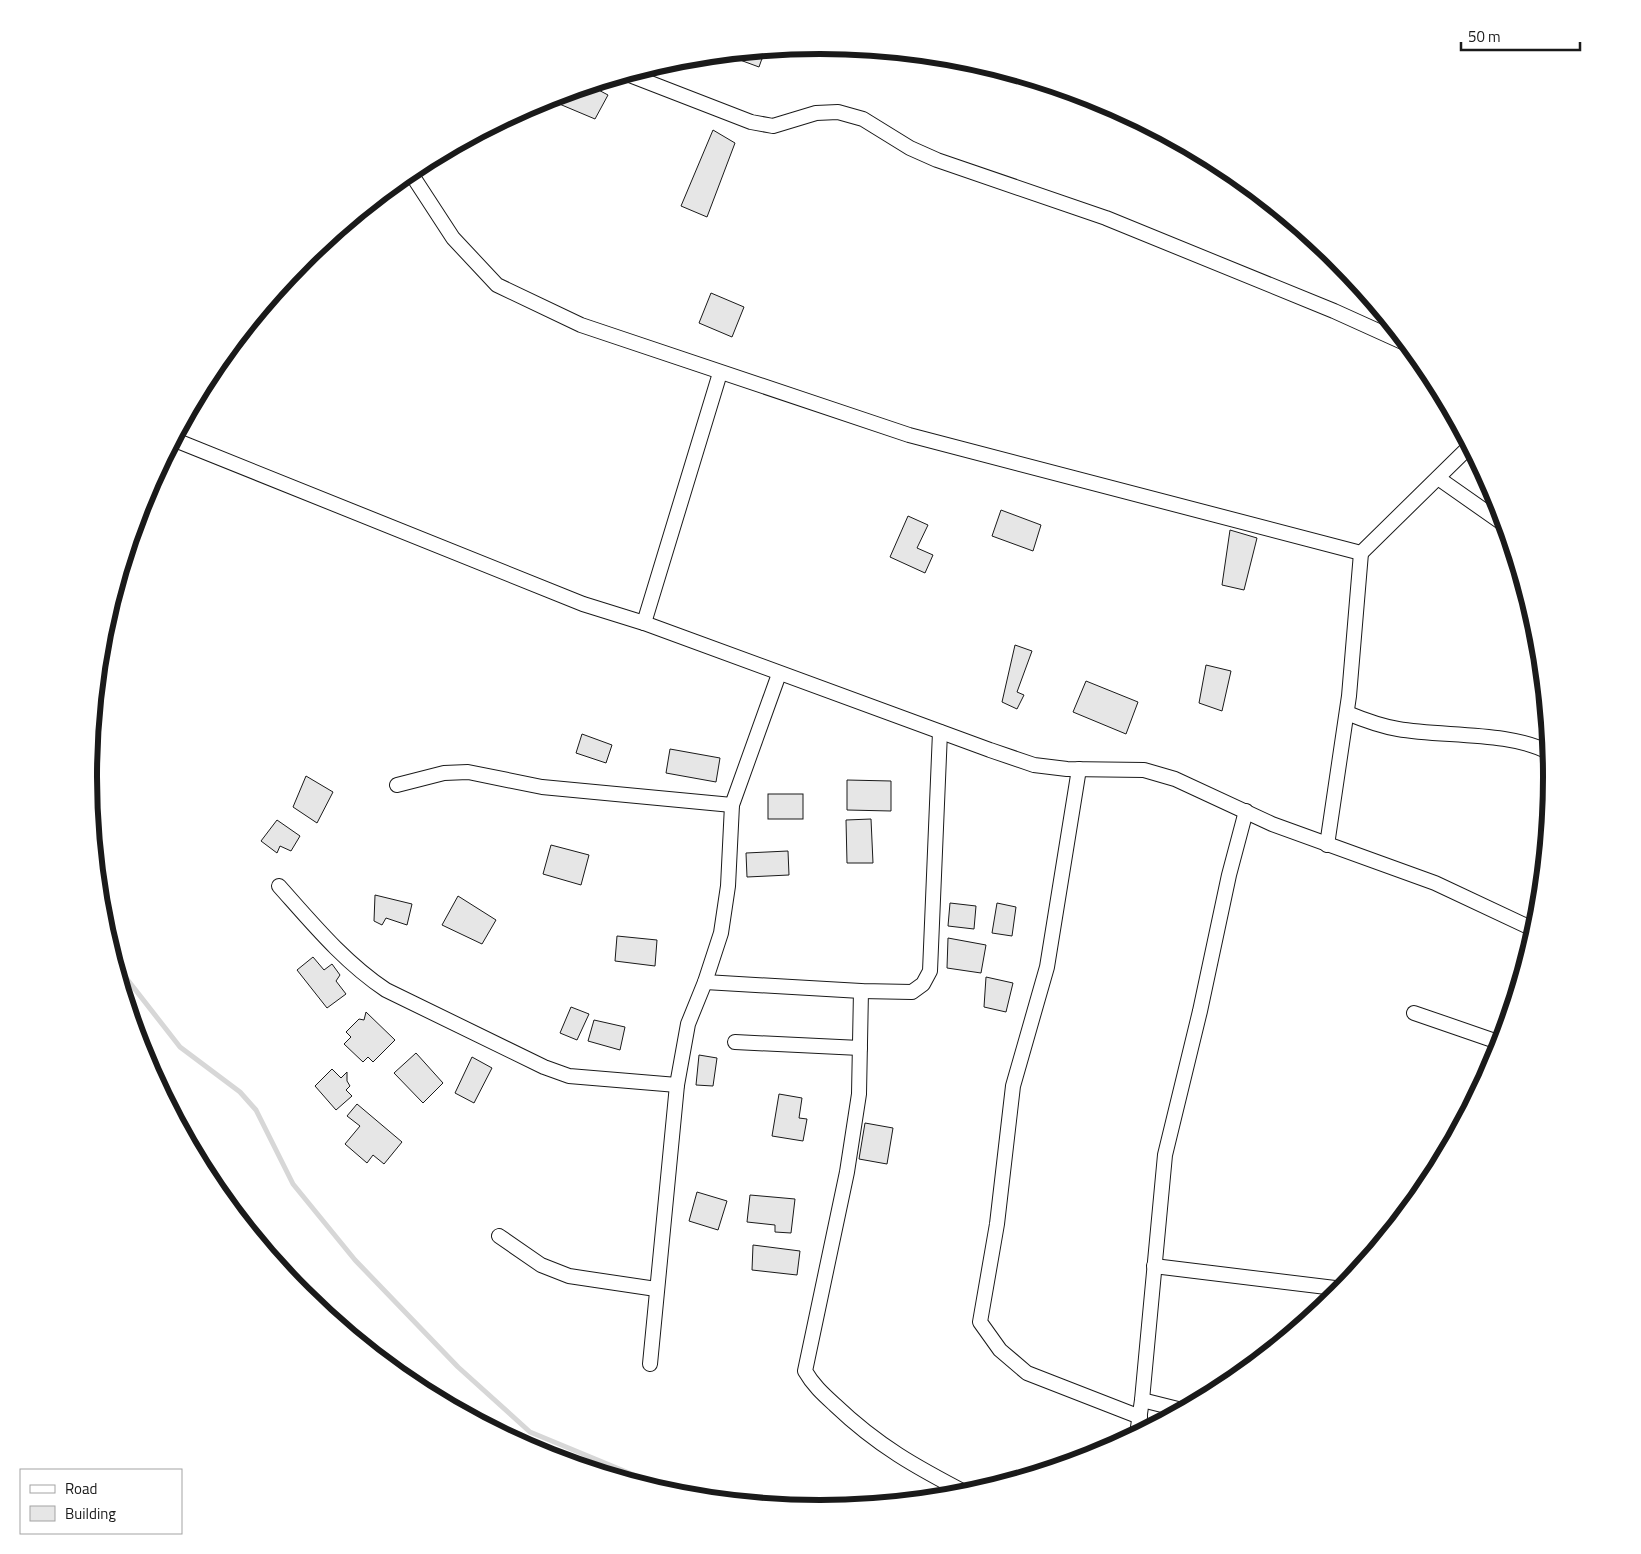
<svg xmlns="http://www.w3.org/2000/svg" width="1641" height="1554" font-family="'Titillium Web',sans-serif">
<rect width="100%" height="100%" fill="#fff"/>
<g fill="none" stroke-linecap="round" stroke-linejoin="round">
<path stroke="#d7d7d7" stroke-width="5" d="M 116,965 L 180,1047 L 240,1092 L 256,1110 L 293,1184 L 355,1260 L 458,1367 L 530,1432 L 658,1485 L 694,1496"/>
</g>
<g fill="#e6e6e6" stroke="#1a1a1a">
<path d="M 765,50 L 759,67 L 740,60 L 741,53 Z"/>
<path d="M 591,86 L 608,95 L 595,119 L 557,103 L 560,95 Z"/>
<path d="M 713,130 L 735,143 L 707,217 L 681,206 Z"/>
<path d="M 711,293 L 744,307 L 732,337 L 699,323 Z"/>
<path d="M 1001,510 L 1041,525 L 1033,551 L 992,536 Z"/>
<path d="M 908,516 L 928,525 L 917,548 L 933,555 L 925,573 L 890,557 Z"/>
<path d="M 1230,530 L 1257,538 L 1244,590 L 1222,585 Z"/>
<path d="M 1015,645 L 1032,651 L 1017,692 L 1024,695 L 1017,709 L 1002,702 Z"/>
<path d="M 1206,665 L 1231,671 L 1222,711 L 1199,703 Z"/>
<path d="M 1086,681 L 1138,702 L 1126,734 L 1073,712 Z"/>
<path d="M 582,734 L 612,745 L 606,763 L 576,753 Z"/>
<path d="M 670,749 L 720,758 L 716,782 L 666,773 Z"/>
<path d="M 306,776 L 333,792 L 317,823 L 293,807 Z"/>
<path d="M 847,780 L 891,781 L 891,811 L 847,810 Z"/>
<rect x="768" y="794" width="35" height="25"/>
<path d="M 871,819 L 873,863 L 847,863 L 846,820 Z"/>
<path d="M 277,820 L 300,836 L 291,851 L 280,846 L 277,853 L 261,841 Z"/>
<path d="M 551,845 L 589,855 L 581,885 L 543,874 Z"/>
<path d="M 788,851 L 789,875 L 747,877 L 746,853 Z"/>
<path d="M 375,895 L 412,904 L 407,925 L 386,918 L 382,925 L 374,921 Z"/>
<path d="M 458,896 L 496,920 L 482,944 L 442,925 Z"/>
<path d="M 950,903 L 976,906 L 974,929 L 948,926 Z"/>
<path d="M 997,903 L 1016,907 L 1012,936 L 992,933 Z"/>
<path d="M 617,936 L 657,940 L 655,966 L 615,961 Z"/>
<path d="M 948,938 L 986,945 L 981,973 L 947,968 Z"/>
<path d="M 313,957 L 324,970 L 332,964 L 340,975 L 336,981 L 346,994 L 327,1008 L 297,970 Z"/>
<path d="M 986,977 L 1013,983 L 1006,1012 L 984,1007 Z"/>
<path d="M 571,1007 L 589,1014 L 577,1040 L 560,1033 Z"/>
<path d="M 366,1012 L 395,1040 L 373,1062 L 368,1057 L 363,1062 L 344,1044 L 351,1037 L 346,1032 L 359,1019 L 364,1020 Z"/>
<path d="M 594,1020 L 625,1027 L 620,1050 L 588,1041 Z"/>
<path d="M 416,1053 L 443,1083 L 423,1103 L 394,1073 Z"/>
<path d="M 699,1055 L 717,1058 L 713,1086 L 696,1085 Z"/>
<path d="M 472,1057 L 492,1068 L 474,1103 L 455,1093 Z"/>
<path d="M 332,1069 L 341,1078 L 347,1072 L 347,1081 L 350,1086 L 346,1090 L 352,1096 L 336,1110 L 315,1086 Z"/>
<path d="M 779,1094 L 802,1098 L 799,1118 L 807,1119 L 803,1141 L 772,1136 Z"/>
<path d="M 357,1104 L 402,1142 L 384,1164 L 373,1155 L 367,1163 L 345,1144 L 360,1126 L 347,1116 Z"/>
<path d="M 865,1123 L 893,1128 L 887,1164 L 859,1159 Z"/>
<path d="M 697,1192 L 727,1201 L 718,1230 L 689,1221 Z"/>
<path d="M 750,1195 L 795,1199 L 791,1233 L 775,1232 L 775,1225 L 747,1222 Z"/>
<path d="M 753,1245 L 800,1251 L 797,1275 L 752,1270 Z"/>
</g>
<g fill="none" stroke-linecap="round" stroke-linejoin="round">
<g stroke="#1a1a1a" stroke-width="16">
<g id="minor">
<path d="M 627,74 L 751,122 L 773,126 L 816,113 L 838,112 L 863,119 L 910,148 L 937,160 L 1106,218 L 1334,311 L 1407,344"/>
<path d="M 410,172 L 453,238 L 497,285 L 581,325 L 909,435 L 1361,553 L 1470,446"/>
<path d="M 175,440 L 583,604 L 644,623 L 990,750 L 1034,765 L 1067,769 L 1144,770 L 1175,779 L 1272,824 L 1435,883 L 1535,930"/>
<path d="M 1438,478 L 1505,525"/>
<path d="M 644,623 L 720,373"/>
<path d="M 1347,713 C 1364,720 1380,726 1398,729 C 1443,737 1511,731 1550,753"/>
<path d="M 1079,769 L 1047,967 L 1013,1086 L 997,1224 L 980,1322 L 1000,1350 L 1027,1373 L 1140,1417"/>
<path d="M 397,785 L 444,773 L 468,772 L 542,787 L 732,805"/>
<path d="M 1327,845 L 1349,696 L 1361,553"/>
<path d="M 279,886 C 312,923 344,962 386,990 L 544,1067 L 569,1076 L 677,1085"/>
<path d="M 705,982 L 861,991 L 912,992 L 923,984 L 930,971 L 940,732"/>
<path d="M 861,991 L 859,1094 L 847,1172 L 805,1371 C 813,1385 823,1394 835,1405 C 878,1446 916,1467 968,1494"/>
<path d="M 1414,1013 L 1501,1043"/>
<path d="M 735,1042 L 860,1048"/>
<path d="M 499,1236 L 541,1265 L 569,1276 L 656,1289"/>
<path d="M 1154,1266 L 1343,1289"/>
<path d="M 650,1364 L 677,1085 L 688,1024 L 705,982 L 721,933 L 728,886 L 732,805 L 779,674"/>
<path d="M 1142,1400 L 1182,1410"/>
<path d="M 1137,1434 L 1142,1400 L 1165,1155 L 1200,1011 L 1229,875 L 1246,811"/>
</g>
</g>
<use href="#minor" stroke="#fff" stroke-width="14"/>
</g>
<path d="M0 0H1641V1554H0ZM97 777a723 723 0 1 1 1446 0a723 723 0 1 1-1446 0Z" fill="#fff" fill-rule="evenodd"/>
<path fill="none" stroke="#1a1a1a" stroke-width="6" d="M97 777a723 723 0 1 1 1446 0a723 723 0 1 1-1446 0Z"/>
<rect x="20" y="1469" width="162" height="65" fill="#ffffff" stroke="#a3a3a3"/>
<rect x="30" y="1485" width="25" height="8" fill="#ffffff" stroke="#a3a3a3"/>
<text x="65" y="1494" font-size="15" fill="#1a1a1a">Road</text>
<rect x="30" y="1506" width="25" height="15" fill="#e6e6e6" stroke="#a3a3a3"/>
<text x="65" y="1519" font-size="15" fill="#1a1a1a">Building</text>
<path d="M1461 42v8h119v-8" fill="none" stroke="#1a1a1a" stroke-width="2.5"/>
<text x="1468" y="42" font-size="15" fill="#1a1a1a" stroke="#ffffff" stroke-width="4" paint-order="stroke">50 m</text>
</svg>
